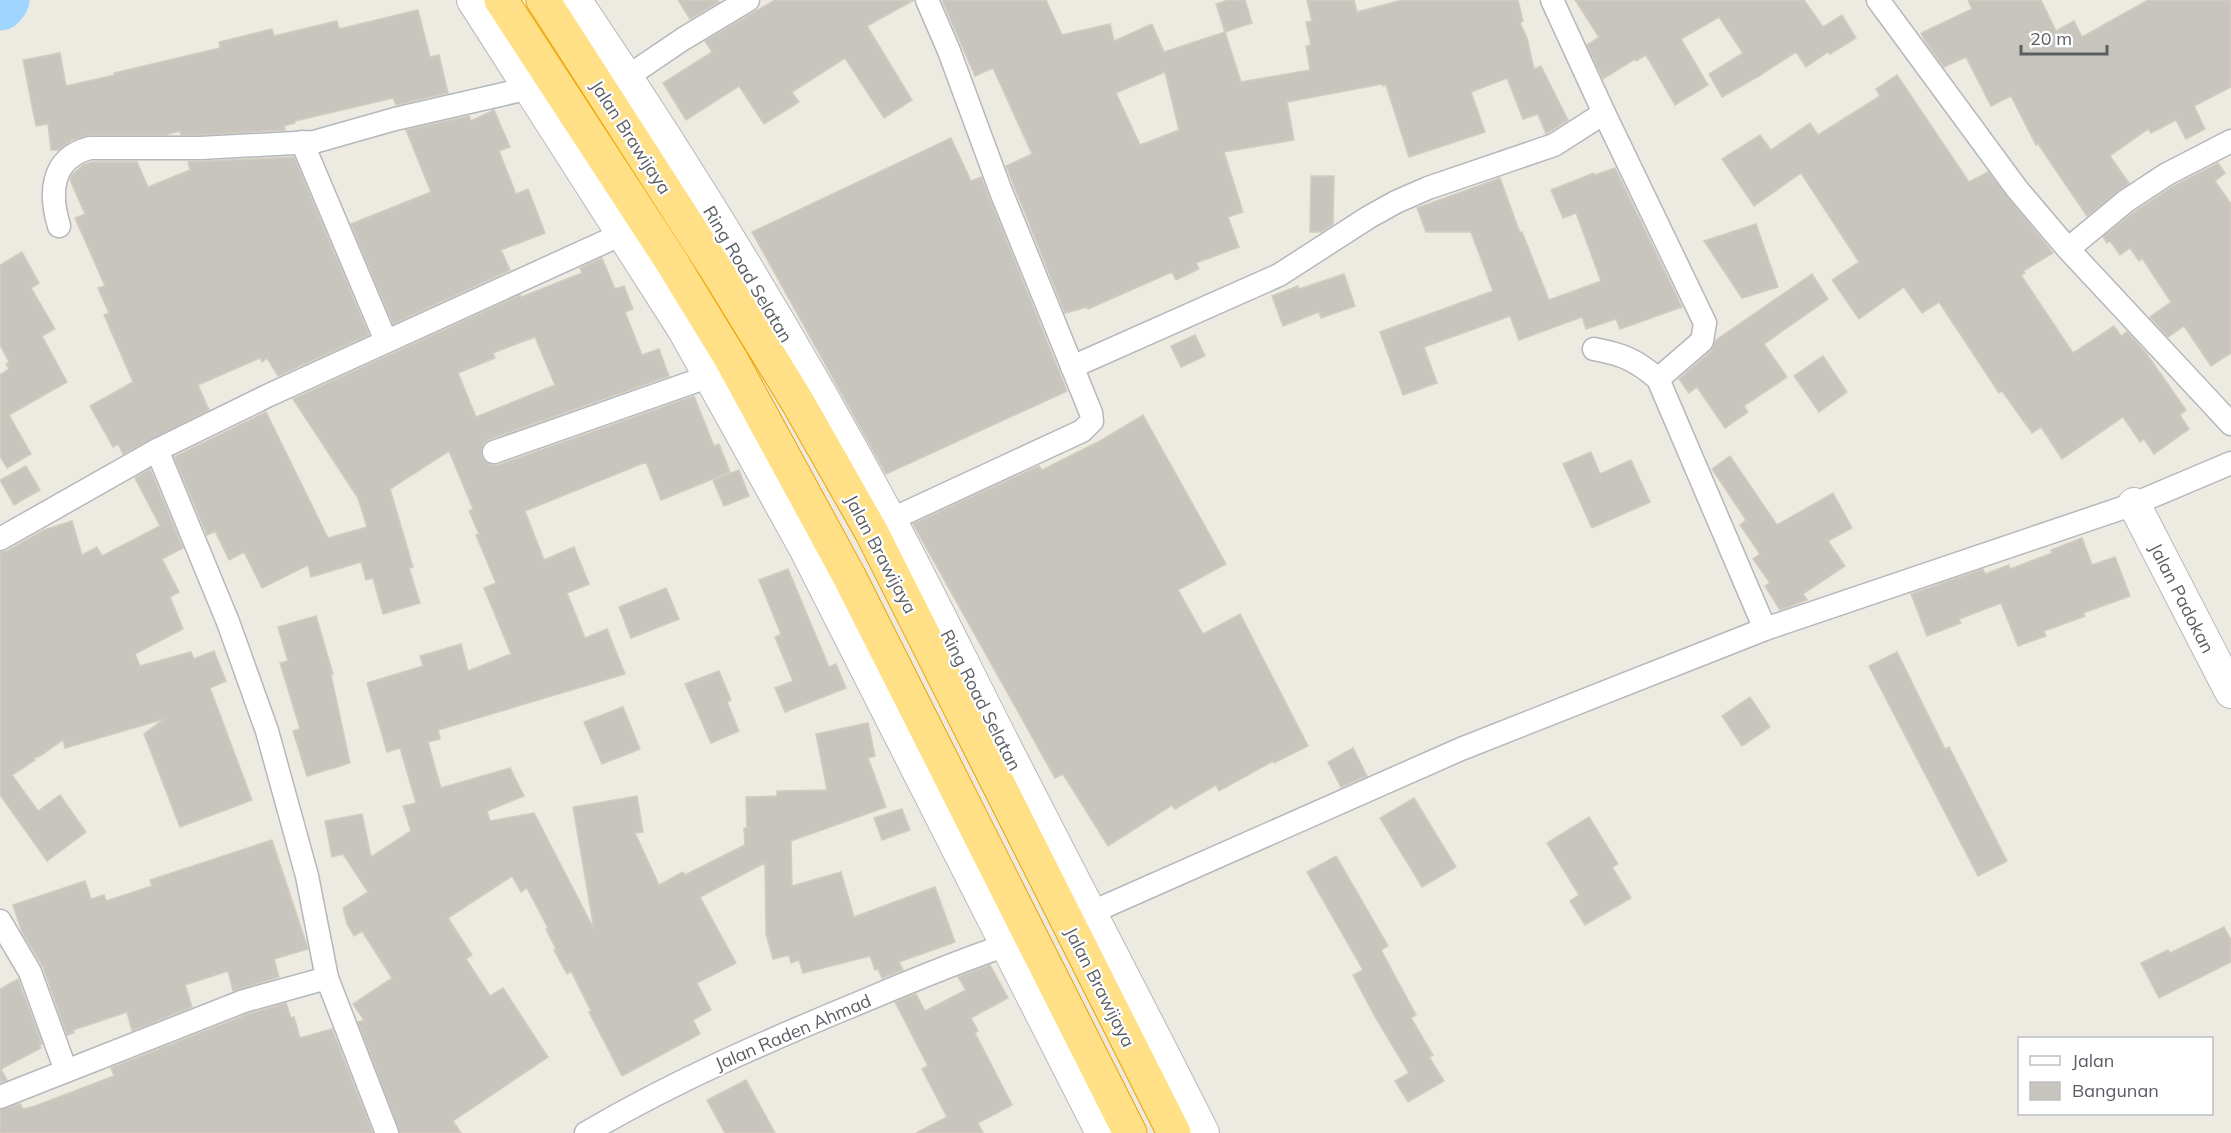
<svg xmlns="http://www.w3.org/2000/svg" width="2231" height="1133" font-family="Mulish,sans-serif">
<rect width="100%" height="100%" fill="#edeae1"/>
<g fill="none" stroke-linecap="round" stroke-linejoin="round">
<path stroke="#9fd5ff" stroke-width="51" d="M 0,5 L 4,0"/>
</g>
<g fill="#c8c5be" stroke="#d2ccc0" stroke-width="1.5" fill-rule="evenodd">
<path d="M 678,0 L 718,0 L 719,2 L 690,19 Z"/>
<path d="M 775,0 L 914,0 L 867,26 L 912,100 L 884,118 L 845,58 L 792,92 L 799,102 L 764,124 L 739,86 L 686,120 L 663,83 L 712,52 L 705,41 Z"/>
<path d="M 942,0 L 1046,0 L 1062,35 L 1110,24 L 1114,41 L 1152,24 L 1164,52 L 1225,32 L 1241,82 L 1310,70 L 1306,46 L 1311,45 L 1306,22 L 1312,21 L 1307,0 L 1354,0 L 1357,12 L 1402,0 L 1518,0 L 1523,21 L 1520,23 L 1527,38 L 1534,69 L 1541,66 L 1568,120 L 1546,134 L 1538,114 L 1523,119 L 1507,78 L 1471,92 L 1485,132 L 1409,157 L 1386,85 L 1383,86 L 1382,84 L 1287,102 L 1294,140 L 1224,152 L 1243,212 L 1228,217 L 1239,247 L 1196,263 L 1199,269 L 1176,280 L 1172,272 L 1088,309 L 1087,307 L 1065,313 L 1006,166 L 1032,154 L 993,68 L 975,76 ZM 1165,72 L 1179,130 L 1140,145 L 1116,93 Z"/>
<path d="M 1228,0 L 1245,0 L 1252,23 L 1225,32 L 1216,4 Z"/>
<path d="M 1575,0 L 1804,0 L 1823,27 L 1842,15 L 1856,38 L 1830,54 L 1828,52 L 1806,67 L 1796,52 L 1759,76 L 1722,97 L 1709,74 L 1743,53 L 1719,17 L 1681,39 L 1708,85 L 1675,105 L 1646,55 L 1636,61 L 1635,59 L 1603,79 L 1587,45 L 1599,37 Z"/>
<path d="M 1968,0 L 2041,0 L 2056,31 L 2074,21 L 2082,37 L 2148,0 L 2231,0 L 2231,87 L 2194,106 L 2205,129 L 2186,139 L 2176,120 L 2151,133 L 2148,129 L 2110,156 L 2129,183 L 2087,216 L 2038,144 L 2036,145 L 2011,96 L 1991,106 L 1966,57 L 1944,67 L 1925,41 L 1921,33 L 1972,9 Z"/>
<path d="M 418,10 L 430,57 L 439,55 L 448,93 L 396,105 L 393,98 L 295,121 L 295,123 L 284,126 L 285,130 L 200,135 L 181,135 L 180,131 L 165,135 L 90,135 L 72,140 L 58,150 L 51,150 L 48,124 L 36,126 L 23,60 L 60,53 L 66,86 L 115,75 L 114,73 L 220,48 L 219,42 L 272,29 L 274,36 L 337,21 L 339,29 Z"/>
<path d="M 1897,75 L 1969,182 L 1988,172 L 2053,253 L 2023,271 L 2025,273 L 2021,275 L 2073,353 L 2114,326 L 2121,336 L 2127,332 L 2146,353 L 2186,410 L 2180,415 L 2189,429 L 2154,454 L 2144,439 L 2140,442 L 2123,417 L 2062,459 L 2041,427 L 2032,433 L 2002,391 L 1999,393 L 1939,302 L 1922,313 L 1904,287 L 1859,319 L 1832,280 L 1859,262 L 1801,173 L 1754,206 L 1722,159 L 1760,135 L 1771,150 L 1810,123 L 1818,135 L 1880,96 L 1876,89 Z"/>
<path d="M 494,110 L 510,147 L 499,151 L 516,194 L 528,189 L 545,233 L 501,250 L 510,270 L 393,324 L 351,224 L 431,192 L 406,130 L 469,116 L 471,121 Z"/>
<path d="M 951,138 L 971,181 L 981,177 L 1067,391 L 886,474 L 752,232 Z"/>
<path d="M 294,157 L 369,335 L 278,376 L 267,358 L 262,362 L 260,358 L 198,385 L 209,410 L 123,454 L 118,444 L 113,447 L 90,406 L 133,382 L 104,315 L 109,313 L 98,288 L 105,286 L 75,218 L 85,214 L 70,180 L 72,175 L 83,165 L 92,162 L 137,162 L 148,187 L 190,170 L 188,162 Z"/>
<path d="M 2218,163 L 2225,173 L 2215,181 L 2231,204 L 2231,353 L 2211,366 L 2184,326 L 2168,337 L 2150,317 L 2171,302 L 2142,258 L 2139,261 L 2130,248 L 2120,255 L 2110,241 L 2107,243 L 2103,237 L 2134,212 L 2174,186 Z"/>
<path d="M 1615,168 L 1682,307 L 1620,329 L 1616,319 L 1586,329 L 1582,317 L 1519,340 L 1510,316 L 1424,347 L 1437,383 L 1403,395 L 1380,332 L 1493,291 L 1471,232 L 1426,232 L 1417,208 L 1500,178 L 1520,233 L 1522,232 L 1549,300 L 1601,281 L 1576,213 L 1563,218 L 1551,190 L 1594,173 L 1595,175 Z"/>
<path d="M 1311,176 L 1334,176 L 1333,224 L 1321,232 L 1310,232 Z"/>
<path d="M 1756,224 L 1778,287 L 1742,298 L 1704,241 Z"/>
<path d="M 22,252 L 39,283 L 31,288 L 55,329 L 42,336 L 67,382 L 9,415 L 31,454 L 7,468 L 0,456 L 0,375 L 9,369 L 6,364 L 9,362 L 0,345 L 0,265 Z"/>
<path d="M 602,258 L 615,289 L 624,286 L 633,309 L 625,312 L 642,355 L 659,349 L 669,376 L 490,439 L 484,443 L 481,449 L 482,457 L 491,465 L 498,465 L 694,396 L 714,446 L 719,444 L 730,472 L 661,500 L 646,462 L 525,511 L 544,560 L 574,547 L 589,584 L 567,593 L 585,638 L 607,629 L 625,674 L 438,730 L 440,739 L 428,742 L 441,788 L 510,768 L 524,796 L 487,811 L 490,821 L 534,813 L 594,929 L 573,807 L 637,796 L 643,832 L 635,833 L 659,885 L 683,872 L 685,875 L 745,845 L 744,828 L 747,828 L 746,797 L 777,796 L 777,791 L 827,790 L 816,734 L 868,723 L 875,756 L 868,758 L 886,807 L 791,841 L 792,886 L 841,872 L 854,917 L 935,887 L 955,942 L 899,962 L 903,970 L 882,978 L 878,969 L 875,970 L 870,956 L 803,973 L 799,960 L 791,963 L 789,955 L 773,959 L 766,934 L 765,863 L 700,897 L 736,963 L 697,983 L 711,1010 L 693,1020 L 700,1034 L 622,1076 L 589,1012 L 591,1011 L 571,971 L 567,974 L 554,950 L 556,949 L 546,929 L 548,928 L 527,888 L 521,892 L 512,876 L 448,918 L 472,955 L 466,959 L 490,996 L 503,988 L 548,1057 L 453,1121 L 461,1133 L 400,1133 L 358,1022 L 364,1020 L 353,1004 L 392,978 L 362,931 L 354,936 L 347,924 L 343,908 L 368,892 L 343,854 L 332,857 L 325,821 L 362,814 L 371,857 L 411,831 L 403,806 L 416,803 L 400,748 L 387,752 L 367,683 L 423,666 L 420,656 L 461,644 L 468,671 L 511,654 L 484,588 L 496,583 L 476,535 L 479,534 L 469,511 L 473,509 L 449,451 L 390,489 L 413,567 L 409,568 L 420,603 L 383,614 L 373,578 L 366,580 L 361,562 L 311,577 L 308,565 L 262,588 L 244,552 L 229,560 L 215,531 L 207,535 L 174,457 L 266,412 L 328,538 L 367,527 L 358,498 L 293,399 L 520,295 L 521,297 L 582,273 L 580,268 ZM 535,337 L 555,385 L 476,417 L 458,373 L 495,358 L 493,353 Z"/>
<path d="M 1344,274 L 1355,306 L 1321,318 L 1319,312 L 1283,326 L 1272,296 L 1298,286 L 1299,289 Z"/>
<path d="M 1812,274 L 1828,299 L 1764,344 L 1787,377 L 1744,406 L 1748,412 L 1725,428 L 1697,387 L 1689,393 L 1679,379 L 1711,351 L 1716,340 Z"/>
<path d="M 1195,335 L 1205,356 L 1181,367 L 1171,346 Z"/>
<path d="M 1823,356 L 1847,392 L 1819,412 L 1794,376 Z"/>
<path d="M 1143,415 L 1226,564 L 1178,590 L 1203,634 L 1240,614 L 1308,746 L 1274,763 L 1273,761 L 1219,791 L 1216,785 L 1175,809 L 1172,805 L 1108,846 L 1063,774 L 1055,778 L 913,524 L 1039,466 L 1042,470 L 1100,441 Z"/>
<path d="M 1591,452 L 1600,474 L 1631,460 L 1650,502 L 1592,528 L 1563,464 Z"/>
<path d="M 1730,456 L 1777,525 L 1833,493 L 1852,528 L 1828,541 L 1845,566 L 1803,594 L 1807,600 L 1780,610 L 1765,586 L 1770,583 L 1753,559 L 1760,554 L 1740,525 L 1746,520 L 1712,469 Z"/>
<path d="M 26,466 L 40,490 L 14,505 L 0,480 Z"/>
<path d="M 150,469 L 183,548 L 162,559 L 179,592 L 170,597 L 183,629 L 135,654 L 140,666 L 191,652 L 194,659 L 214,651 L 226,681 L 210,688 L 252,800 L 180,827 L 144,734 L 164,719 L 65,748 L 63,740 L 40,756 L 34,758 L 35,760 L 12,775 L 38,811 L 60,795 L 86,832 L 47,861 L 0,795 L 0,552 L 7,551 L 44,530 L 72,521 L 82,555 L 97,547 L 102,556 L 160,526 L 135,478 Z"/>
<path d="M 739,470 L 749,496 L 724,506 L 713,480 Z"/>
<path d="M 2082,538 L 2092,565 L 2115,557 L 2130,596 L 2083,613 L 2085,616 L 2044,631 L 2046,636 L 2018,646 L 2001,603 L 1959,619 L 1961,623 L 1927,636 L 1911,594 L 1983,569 L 1985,574 L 2009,565 L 2010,569 L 2052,553 L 2051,550 Z"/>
<path d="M 788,569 L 829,667 L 836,664 L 846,688 L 785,712 L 775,688 L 793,681 L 775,637 L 781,634 L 759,580 Z"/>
<path d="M 666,588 L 679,619 L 631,638 L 619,607 Z"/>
<path d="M 316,616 L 333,674 L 331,675 L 350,763 L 307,776 L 293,731 L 300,729 L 280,663 L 288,661 L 278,627 Z"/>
<path d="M 1897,652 L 1945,749 L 1949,747 L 2007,861 L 1978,876 L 1869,666 Z"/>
<path d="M 719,671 L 731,700 L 727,702 L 739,731 L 711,743 L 685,684 Z"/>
<path d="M 1750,697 L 1770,727 L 1742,746 L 1722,716 Z"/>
<path d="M 623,707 L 640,749 L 602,764 L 584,722 Z"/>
<path d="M 1353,748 L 1367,776 L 1341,787 L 1328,762 Z"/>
<path d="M 1414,798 L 1456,867 L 1422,887 L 1380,818 Z"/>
<path d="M 902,809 L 910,830 L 882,840 L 874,818 Z"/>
<path d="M 1589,817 L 1618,864 L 1612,867 L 1631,898 L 1585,925 L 1570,901 L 1579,895 L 1547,843 Z"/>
<path d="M 272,840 L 308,949 L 274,959 L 279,977 L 233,991 L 228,971 L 185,985 L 192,1007 L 132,1031 L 127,1012 L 73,1030 L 74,1033 L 67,1035 L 43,967 L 22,932 L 13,905 L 85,881 L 91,899 L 104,895 L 106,901 L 152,886 L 150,880 Z"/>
<path d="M 1336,856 L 1388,946 L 1381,950 L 1416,1015 L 1411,1018 L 1433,1055 L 1429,1057 L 1444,1081 L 1408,1102 L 1395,1081 L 1409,1073 L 1374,1015 L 1353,975 L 1363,970 L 1307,872 Z"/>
<path d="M 2224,927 L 2231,940 L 2231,962 L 2159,998 L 2141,963 L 2168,950 L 2170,953 Z"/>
<path d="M 990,965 L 1008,998 L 971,1018 L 978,1031 L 975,1033 L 1012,1105 L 978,1123 L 983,1133 L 916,1133 L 947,1117 L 922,1069 L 928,1066 L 895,1002 L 916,994 L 925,1011 L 966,990 L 958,977 Z"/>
<path d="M 18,979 L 42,1044 L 39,1045 L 41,1048 L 1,1069 L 7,1080 L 0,1082 L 0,989 Z"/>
<path d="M 286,1003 L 291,1018 L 294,1017 L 300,1038 L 332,1029 L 373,1133 L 0,1133 L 0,1110 L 20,1104 L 23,1109 L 35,1106 L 114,1076 L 111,1068 L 248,1014 Z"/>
<path d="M 746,1080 L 775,1133 L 725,1133 L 707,1100 Z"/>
</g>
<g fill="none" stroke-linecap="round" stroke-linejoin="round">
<g stroke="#b4b8bc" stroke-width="25">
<g id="street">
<path d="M 1552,0 L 1604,113 L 1705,323 L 1702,341 L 1658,379"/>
<path d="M 1878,0 L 2017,189 L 2068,249 L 2231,424"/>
<path d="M 627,77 L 683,39 L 748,0"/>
<path d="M 302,142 L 386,341"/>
<path d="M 59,226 C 49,193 51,158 90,148 L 200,148 L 314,142 L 395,119 L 530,88"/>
<path d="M 2068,249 L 2126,201 L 2167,174 L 2231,141"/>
<path d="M 1594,349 C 1622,354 1636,360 1658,379 L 1765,629"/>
<path d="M 1072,367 L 1279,275 L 1369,217 L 1396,202 L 1428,188 L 1554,145 L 1604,113"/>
<path d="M 157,450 L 228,622 L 267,731 L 307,876 L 327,978 L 387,1133"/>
<path d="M 494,452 L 710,376"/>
<path d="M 890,520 L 1082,431 L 1092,421 L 1091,413 L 1000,189 L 949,51 L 927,0"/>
<path d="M 0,539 L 157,450 L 267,396 L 622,234"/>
<path d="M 1090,913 L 1461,749 L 1765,629 L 2134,504 L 2231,463"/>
<path d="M 0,921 L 30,972 L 66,1071"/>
<path d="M 0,1097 L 244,1001 L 327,978"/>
<path d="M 586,1133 C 671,1083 762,1043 854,1005 C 904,984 955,962 1007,945"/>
</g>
</g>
<g stroke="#b5b9be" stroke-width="34">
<g id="secondary">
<path d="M 473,0 L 684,330 L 805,548 L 1102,1133"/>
<path d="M 575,0 C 688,167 794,340 889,518 C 933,600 973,685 1016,768 C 1078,890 1142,1011 1203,1133"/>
<path d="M 2134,504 L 2231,692"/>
</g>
</g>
<g stroke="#eea300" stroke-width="35">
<g id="highway">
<path d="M 501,0 L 668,256 L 731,359 L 849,576 L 1130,1133"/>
<path d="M 543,0 L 716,269 L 797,401 L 872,533 L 1174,1133"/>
</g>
</g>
<use href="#street" stroke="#fff" stroke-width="22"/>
<use href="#secondary" stroke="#fff" stroke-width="32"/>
<use href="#highway" stroke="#ffe087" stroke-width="33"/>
</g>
<g text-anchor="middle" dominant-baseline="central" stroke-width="4.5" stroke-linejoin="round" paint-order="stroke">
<g font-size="18" fill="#5a5e63" stroke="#fff">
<text transform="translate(631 137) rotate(57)">Jalan Brawijaya</text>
<text transform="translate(748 274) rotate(59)">Ring Road Selatan</text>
<text transform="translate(881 554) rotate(62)">Jalan Brawijaya</text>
<text transform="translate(2182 598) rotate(63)">Jalan Padokan</text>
<text transform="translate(981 700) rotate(63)">Ring Road Selatan</text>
<text transform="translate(1100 987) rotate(63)">Jalan Brawijaya</text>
<text transform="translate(793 1032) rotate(-23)">Jalan Raden Ahmad</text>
</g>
</g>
<rect x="2018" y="1037" width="195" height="78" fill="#ffffff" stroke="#bdbfc1" stroke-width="1.5"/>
<rect x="2030" y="1056" width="30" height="9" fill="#ffffff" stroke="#bdbfc1" stroke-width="1.5"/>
<text x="2072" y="1067" font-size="18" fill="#5a5e63">Jalan</text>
<rect x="2030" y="1082" width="30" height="18" fill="#c8c5be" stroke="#bdbfc1" stroke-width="1.5"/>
<text x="2072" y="1097" font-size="18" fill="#5a5e63">Bangunan</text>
<path d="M2021 45v9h86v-9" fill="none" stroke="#5a5e63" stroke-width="3"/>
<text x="2030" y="45" font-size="18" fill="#5a5e63" stroke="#ffffff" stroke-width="4.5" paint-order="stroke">20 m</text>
</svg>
